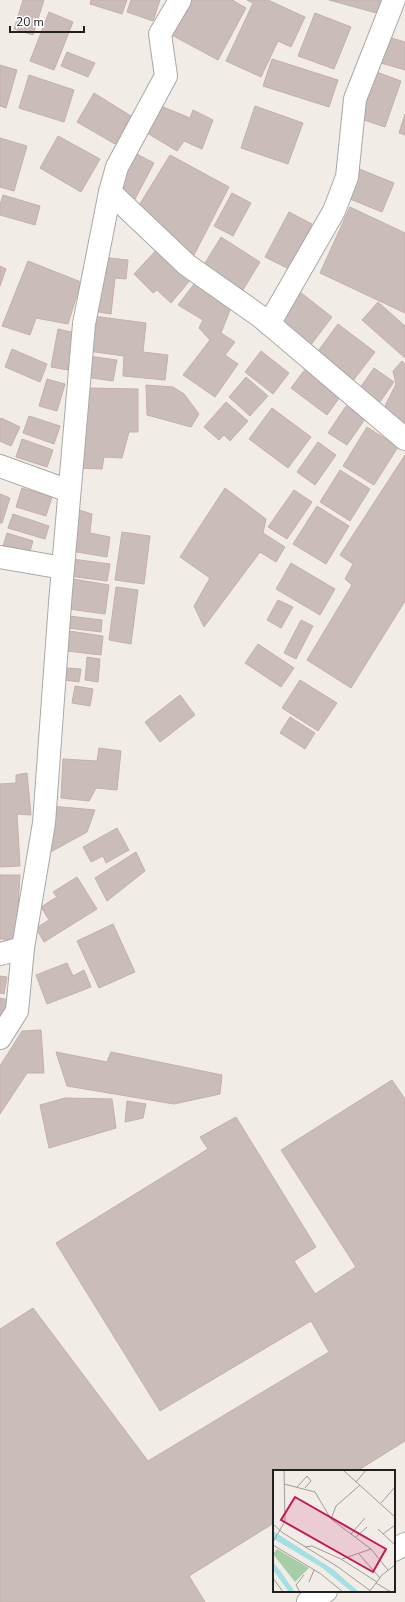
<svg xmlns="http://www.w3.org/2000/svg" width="405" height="1602" font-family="'Nunito Sans',sans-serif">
<rect width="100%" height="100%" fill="#f2ece7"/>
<g fill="#cabdb9" stroke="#c5afa8">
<path d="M 23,0 L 44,0 L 33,35 L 14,29 Z"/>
<path d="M 91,0 L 127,0 L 122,14 L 90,4 Z"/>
<path d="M 131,0 L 160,0 L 153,21 L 127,12 Z"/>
<path d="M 183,0 L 232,0 L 246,8 L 218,60 L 166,32 Z"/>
<path d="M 247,0 L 268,0 L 305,17 L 291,47 L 278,41 L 261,77 L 226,61 L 253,3 Z"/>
<path d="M 329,0 L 384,0 L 380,14 Z"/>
<path d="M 49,12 L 73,22 L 54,70 L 30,61 Z"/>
<path d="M 315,13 L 351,27 L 334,69 L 298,56 Z"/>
<path d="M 388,37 L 405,42 L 405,70 L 381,63 Z"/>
<path d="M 67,52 L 95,63 L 88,77 L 61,66 Z"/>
<path d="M 272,59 L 338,80 L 329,107 L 263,86 Z"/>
<path d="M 0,65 L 17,70 L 6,108 L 0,106 Z"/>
<path d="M 371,70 L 401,81 L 385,127 L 355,117 Z"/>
<path d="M 29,75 L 74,90 L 64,122 L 19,108 Z"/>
<path d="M 94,93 L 131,116 L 115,144 L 77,122 Z"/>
<path d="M 156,104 L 190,118 L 193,110 L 213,120 L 202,149 L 184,141 L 177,151 L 147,133 Z"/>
<path d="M 255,106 L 303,123 L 288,164 L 241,148 Z"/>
<path d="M 405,114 L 405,135 L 399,133 Z"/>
<path d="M 58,136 L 100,159 L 81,192 L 40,168 Z"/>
<path d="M 0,138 L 27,146 L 14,191 L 0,187 Z"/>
<path d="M 133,152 L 154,163 L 134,201 L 115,185 Z"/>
<path d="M 170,155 L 229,187 L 194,255 L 146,223 L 138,207 Z"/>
<path d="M 357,168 L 394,183 L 382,212 L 345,197 Z"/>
<path d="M 232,193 L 251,203 L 233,236 L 214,226 Z"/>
<path d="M 3,195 L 40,206 L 35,225 L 0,215 L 0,205 Z"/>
<path d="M 350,207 L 405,233 L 405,313 L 320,273 Z"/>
<path d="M 289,212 L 312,224 L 289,269 L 265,257 Z"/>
<path d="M 221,237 L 260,262 L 238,298 L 199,273 Z"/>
<path d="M 160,246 L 192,278 L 171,303 L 157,290 L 153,293 L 134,274 Z"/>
<path d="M 100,257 L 128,260 L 126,279 L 115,278 L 111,314 L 93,311 Z"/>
<path d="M 28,261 L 81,282 L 68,324 L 36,318 L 30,335 L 2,326 Z"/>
<path d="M 0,266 L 6,269 L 0,286 Z"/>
<path d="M 198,279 L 234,300 L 221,333 L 235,342 L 225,355 L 238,364 L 215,397 L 183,375 L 210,340 L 199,328 L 203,320 L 178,305 Z"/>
<path d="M 300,292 L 332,317 L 307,350 L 275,324 Z"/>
<path d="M 378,302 L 405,326 L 405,358 L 362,320 Z"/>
<path d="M 93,316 L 146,323 L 143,352 L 168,355 L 165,380 L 123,376 L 124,356 L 88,351 Z"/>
<path d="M 338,324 L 375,352 L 349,386 L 313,358 Z"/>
<path d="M 58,329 L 76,333 L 68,370 L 51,367 Z"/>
<path d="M 12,349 L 47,364 L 40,382 L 5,367 Z"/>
<path d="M 261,351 L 289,373 L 273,394 L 245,372 Z"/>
<path d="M 88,356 L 117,360 L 113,381 L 85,377 Z"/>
<path d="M 402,361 L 405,364 L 405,432 L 380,416 L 396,384 L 393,371 Z"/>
<path d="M 306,368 L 342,394 L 327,415 L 291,388 Z"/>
<path d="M 374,368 L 394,382 L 375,409 L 355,395 Z"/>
<path d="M 246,377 L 268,396 L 250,416 L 229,397 Z"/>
<path d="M 47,379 L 65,384 L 57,411 L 39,406 Z"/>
<path d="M 146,385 L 173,387 L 184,394 L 199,414 L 191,427 L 147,415 Z"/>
<path d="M 88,388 L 138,389 L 138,432 L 129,432 L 122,458 L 104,457 L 102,469 L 78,468 Z"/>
<path d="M 226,402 L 248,421 L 230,441 L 224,435 L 219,440 L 204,427 Z"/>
<path d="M 346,406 L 365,419 L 347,445 L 328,433 Z"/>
<path d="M 272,408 L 311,437 L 288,468 L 249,439 Z"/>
<path d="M 29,416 L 60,426 L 54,444 L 23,433 Z"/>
<path d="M 1,418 L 20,427 L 11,446 L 0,441 L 0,421 Z"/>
<path d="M 367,427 L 398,447 L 374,485 L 343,466 Z"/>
<path d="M 22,439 L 53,450 L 47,467 L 16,457 Z"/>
<path d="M 318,442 L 336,455 L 315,485 L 297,472 Z"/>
<path d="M 405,455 L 405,601 L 351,688 L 307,660 L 352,585 L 345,579 L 353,564 L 340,555 Z"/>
<path d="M 340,470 L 370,489 L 350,521 L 320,502 Z"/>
<path d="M 22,488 L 52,497 L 46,516 L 16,507 Z"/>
<path d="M 225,488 L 266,519 L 263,533 L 285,547 L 276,562 L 260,552 L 204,627 L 194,606 L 210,578 L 180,557 Z"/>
<path d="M 294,490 L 312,502 L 287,539 L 268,527 Z"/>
<path d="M 0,494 L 10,498 L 2,523 L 0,523 Z"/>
<path d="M 317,506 L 349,526 L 326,564 L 293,544 Z"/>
<path d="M 76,509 L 92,514 L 90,533 L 110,537 L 107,557 L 71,551 Z"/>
<path d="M 13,514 L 49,526 L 45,539 L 8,528 Z"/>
<path d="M 122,532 L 150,536 L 144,584 L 115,580 Z"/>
<path d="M 7,533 L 33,541 L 28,558 L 2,550 Z"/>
<path d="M 72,559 L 110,564 L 107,581 L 69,576 Z"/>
<path d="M 291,563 L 335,589 L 320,615 L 276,589 Z"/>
<path d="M 73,579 L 109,585 L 105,614 L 69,609 Z"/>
<path d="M 116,587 L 138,590 L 131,644 L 109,640 Z"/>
<path d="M 278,600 L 293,607 L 281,628 L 267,620 Z"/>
<path d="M 69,616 L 102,620 L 101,632 L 68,628 Z"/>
<path d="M 301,620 L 313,626 L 296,659 L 284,653 Z"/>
<path d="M 69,631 L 103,636 L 101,655 L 67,651 Z"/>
<path d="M 258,644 L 294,668 L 281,687 L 245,663 Z"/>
<path d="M 87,657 L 100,659 L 98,682 L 85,680 Z"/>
<path d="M 66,668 L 81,669 L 79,682 L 65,680 Z"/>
<path d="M 300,680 L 337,703 L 318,731 L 282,708 Z"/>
<path d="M 75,686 L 93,689 L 90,706 L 72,703 Z"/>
<path d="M 180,695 L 195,715 L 160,742 L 145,722 Z"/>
<path d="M 290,717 L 315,733 L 305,749 L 280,733 Z"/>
<path d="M 99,748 L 121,751 L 117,790 L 96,788 L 89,801 L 61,798 L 63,759 L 97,761 Z"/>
<path d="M 27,773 L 31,815 L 17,814 L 20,866 L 0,867 L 0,784 L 16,783 L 16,775 Z"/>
<path d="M 51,806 L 95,810 L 87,832 L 47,854 Z"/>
<path d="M 117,828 L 129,850 L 106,863 L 103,856 L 91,862 L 83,847 Z"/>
<path d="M 136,852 L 145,871 L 107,901 L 95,878 Z"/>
<path d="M 0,875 L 20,875 L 16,940 L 0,939 Z"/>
<path d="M 77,877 L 97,909 L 44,942 L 36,928 L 49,920 L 41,907 L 57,897 L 53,892 Z"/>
<path d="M 113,924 L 135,972 L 99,988 L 77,941 Z"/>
<path d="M 67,963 L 73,976 L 84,970 L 91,987 L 47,1004 L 36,975 Z"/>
<path d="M 0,976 L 7,977 L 4,994 L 0,993 Z"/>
<path d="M 0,998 L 8,1000 L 3,1015 L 0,1014 Z"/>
<path d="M 41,1030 L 44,1073 L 27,1073 L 0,1114 L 0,1066 L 22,1031 Z"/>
<path d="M 56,1052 L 107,1062 L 111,1052 L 222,1075 L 220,1094 L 174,1104 L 67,1086 Z"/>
<path d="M 392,1080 L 405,1099 L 405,1441 L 357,1471 L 274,1471 L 274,1523 L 189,1576 L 205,1602 L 0,1602 L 0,1329 L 33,1308 L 148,1461 L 329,1352 L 311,1321 L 160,1411 L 56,1243 L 208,1149 L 200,1137 L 236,1117 L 316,1247 L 294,1261 L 315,1294 L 356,1267 L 281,1150 Z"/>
<path d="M 65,1098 L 112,1099 L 116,1128 L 49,1148 L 40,1105 Z"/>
<path d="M 127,1101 L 146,1104 L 143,1118 L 125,1122 Z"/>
</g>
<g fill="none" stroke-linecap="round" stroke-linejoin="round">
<g stroke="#a8a8a8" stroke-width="24">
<g id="minor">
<path d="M 110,192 L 187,265 L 261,317 L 405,439"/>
<path d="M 269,324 L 334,211 L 347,177 L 355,99 L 394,0"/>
<path d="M 0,466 L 69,491"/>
<path d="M 0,557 L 63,568"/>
<path d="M 0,954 L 23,948 L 44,823 L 60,603 L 84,324 L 110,192 L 117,167 L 166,76 L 160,34 L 180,0"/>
<path d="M 0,1038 L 17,1011 L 23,948"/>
</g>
</g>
<g stroke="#a8a8a8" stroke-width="24">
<g id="tertiary">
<path d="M 394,1550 L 405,1544"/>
<path d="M 308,1602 L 326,1591"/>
</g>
</g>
<use href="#minor" stroke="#fff" stroke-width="22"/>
<use href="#tertiary" stroke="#fff" stroke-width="22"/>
</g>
<g transform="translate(273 1470)">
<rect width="122" height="122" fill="#f2ece7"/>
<path d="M 4,79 L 36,98 L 22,112 L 0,84 Z" fill="#a7cda6"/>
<path d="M 0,61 L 61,100 L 86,122 L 79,122 L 48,97 L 6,72 L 0,68 ZM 0,92 L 8,102 L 22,122 L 16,122 L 0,100 Z" fill="#a4dfe3"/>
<path fill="none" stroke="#9e9b98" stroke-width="1" d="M 70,0 L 122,47M 83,12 L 93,0M 11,14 L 42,22 L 58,49M 87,15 L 63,36 L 58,49 L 98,79 L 115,100M 24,17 L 34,6 L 38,11 L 32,18M 108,33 L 122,17M 0,54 L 10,63 L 65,97 L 99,122M 105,59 L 122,75M 78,64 L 92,48M 110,64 L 122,55M 83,67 L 94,57M 0,72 L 12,51 L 11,0M 0,75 L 48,104 L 70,122M 32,77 L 39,76 L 68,89 L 104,112M 86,84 L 107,108M 69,89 L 98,79M 0,108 L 10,122M 36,112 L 41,100M 103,113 L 118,122M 97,121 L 109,105 L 122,95M 27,122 L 23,115 L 31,105"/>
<path fill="#c2185b" fill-opacity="0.15" stroke="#c2185b" stroke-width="2" d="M 22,27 L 113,79 L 100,102 L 8,50 Z"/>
<rect width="122" height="122" fill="none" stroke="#212121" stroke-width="2"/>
</g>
<path d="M10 26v6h74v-6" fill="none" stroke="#212121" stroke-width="2"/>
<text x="16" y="26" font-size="12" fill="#212121" stroke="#ffffff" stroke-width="3" paint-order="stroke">20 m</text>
</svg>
